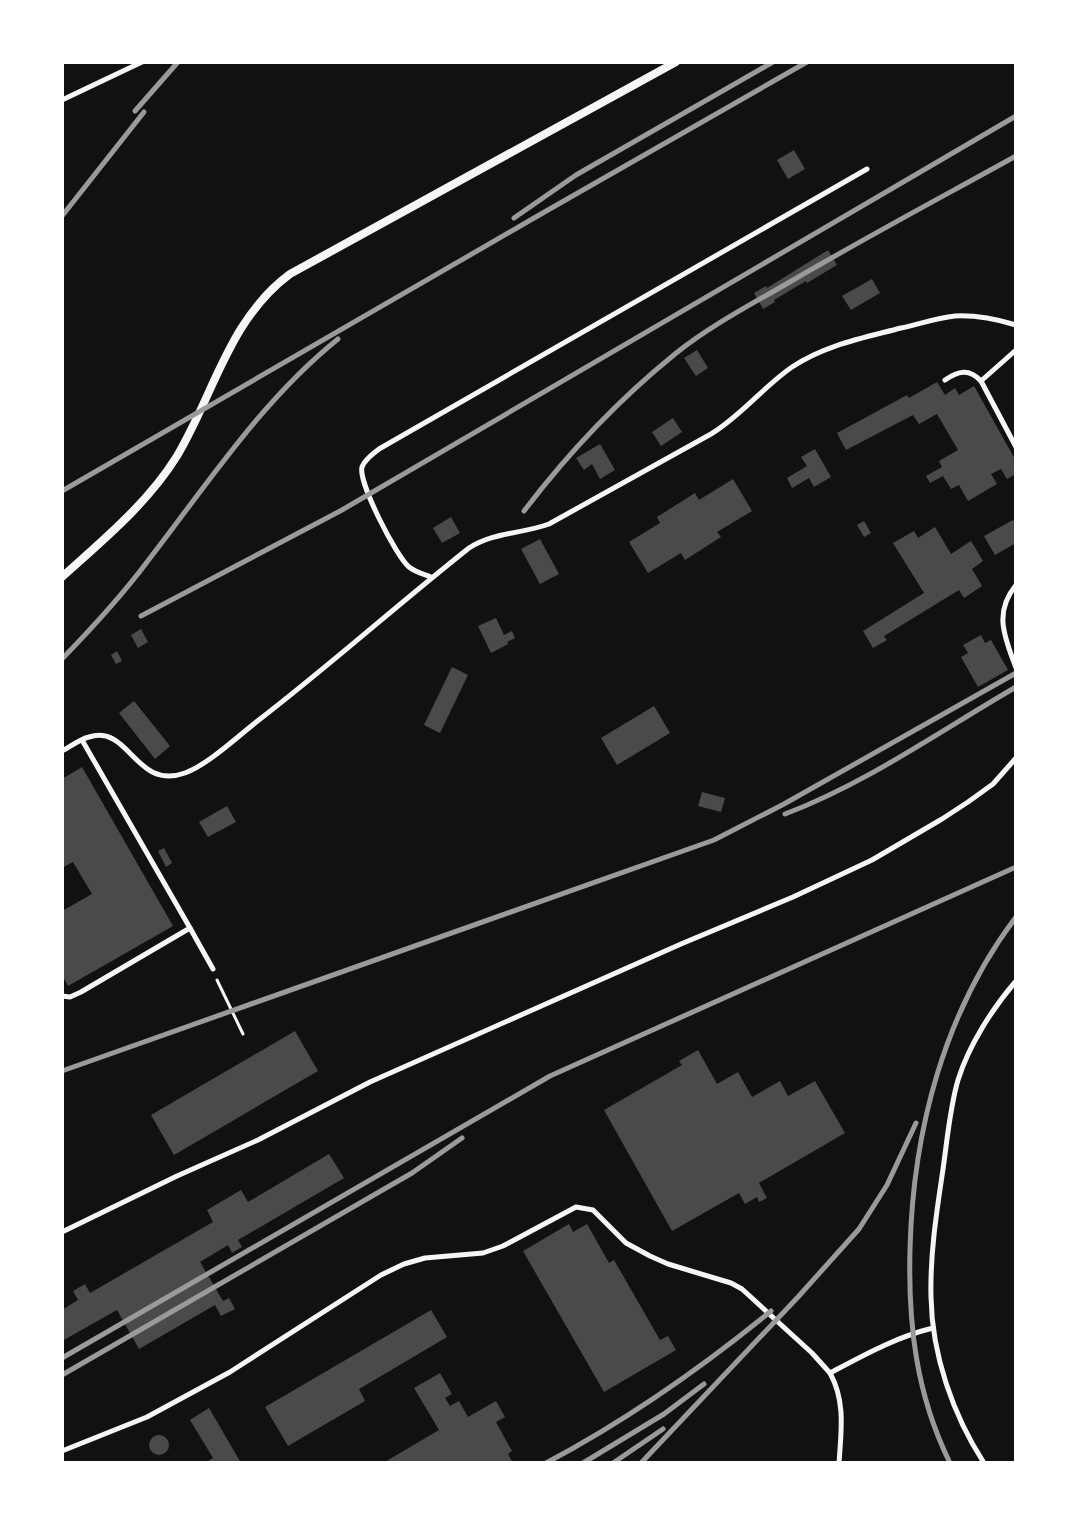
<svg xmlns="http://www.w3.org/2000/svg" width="1078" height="1525" font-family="'Open Sans',sans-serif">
<rect width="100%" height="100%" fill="#111"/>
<g fill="#4a4a4a">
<path d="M 794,150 L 805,169 L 788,179 L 777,160 Z"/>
<path d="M 828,250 L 837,265 L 807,283 L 806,281 L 774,300 L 775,302 L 763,309 L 754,293 L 766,286 L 767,288 Z"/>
<path d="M 872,279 L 880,293 L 851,310 L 842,296 Z"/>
<path d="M 697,350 L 708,368 L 696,376 L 684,358 Z"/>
<path d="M 937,382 L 945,395 L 955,388 L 959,395 L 974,386 L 1016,461 L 1016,474 L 1007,479 L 1001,469 L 991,474 L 997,484 L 968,501 L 959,485 L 951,489 L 943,476 L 930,483 L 926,476 L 942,467 L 939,461 L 958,450 L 937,414 L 919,424 L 913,415 L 846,450 L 837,433 L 907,395 L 909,398 Z"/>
<path d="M 673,418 L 682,432 L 661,446 L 652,432 Z"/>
<path d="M 600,444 L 615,470 L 600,479 L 592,464 L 584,470 L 576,458 Z"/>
<path d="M 815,449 L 831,477 L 814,487 L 809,478 L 792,488 L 787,478 L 807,466 L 801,457 Z"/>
<path d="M 733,479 L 752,511 L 717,532 L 721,537 L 685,560 L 681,553 L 648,573 L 629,542 L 660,523 L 657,517 L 695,493 L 699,500 Z"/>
<path d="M 451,517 L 460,533 L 442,543 L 433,528 Z"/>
<path d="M 1013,520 L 1015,523 L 1016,522 L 1016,543 L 995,555 L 984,536 Z"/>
<path d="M 864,521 L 871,533 L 864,537 L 857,525 Z"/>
<path d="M 935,527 L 951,554 L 971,541 L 983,561 L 972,569 L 982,586 L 964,598 L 959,590 L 884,636 L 887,640 L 873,648 L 863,631 L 924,593 L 893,543 L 914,531 L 918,538 Z"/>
<path d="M 540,539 L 559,574 L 540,584 L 521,549 Z"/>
<path d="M 496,618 L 504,635 L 512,631 L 515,638 L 507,642 L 508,644 L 491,653 L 478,626 Z"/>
<path d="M 141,629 L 148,642 L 138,648 L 131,635 Z"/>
<path d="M 981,635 L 985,643 L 991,640 L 1008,670 L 978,687 L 961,657 L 968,653 L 963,645 Z"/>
<path d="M 117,651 L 122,661 L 116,664 L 111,655 Z"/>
<path d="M 452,667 L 468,675 L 440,733 L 424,725 Z"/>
<path d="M 134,701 L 170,746 L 155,759 L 119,713 Z"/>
<path d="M 654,706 L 670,733 L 617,765 L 601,738 Z"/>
<path d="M 82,767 L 173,926 L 68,986 L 62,975 L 62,911 L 92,894 L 73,862 L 62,868 L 62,779 Z"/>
<path d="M 702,792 L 725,798 L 721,812 L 698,806 Z"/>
<path d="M 227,806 L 236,822 L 208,837 L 199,822 Z"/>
<path d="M 164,848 L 172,863 L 166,867 L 158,851 Z"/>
<path d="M 295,1031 L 318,1071 L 174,1155 L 151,1115 Z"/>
<path d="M 698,1050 L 717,1084 L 738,1072 L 752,1097 L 780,1081 L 788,1096 L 815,1081 L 845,1133 L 759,1183 L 767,1198 L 759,1202 L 757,1197 L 745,1204 L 739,1193 L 672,1231 L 604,1110 L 682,1065 L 679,1061 Z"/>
<path d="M 329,1154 L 344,1178 L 238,1240 L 242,1247 L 232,1253 L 228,1245 L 200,1262 L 223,1301 L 229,1298 L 235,1309 L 221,1316 L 215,1305 L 139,1349 L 117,1310 L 62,1341 L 62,1310 L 78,1300 L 73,1291 L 85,1284 L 90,1293 L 213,1222 L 207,1210 L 241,1190 L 248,1202 Z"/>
<path d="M 569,1224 L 573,1232 L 587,1224 L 609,1263 L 614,1260 L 660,1340 L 668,1336 L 676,1350 L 604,1392 L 523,1251 Z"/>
<path d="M 431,1310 L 447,1337 L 359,1389 L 365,1401 L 288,1446 L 265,1407 Z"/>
<path d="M 440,1373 L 452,1394 L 445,1398 L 450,1406 L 459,1401 L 468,1417 L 496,1401 L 505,1417 L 496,1422 L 512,1451 L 508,1454 L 513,1463 L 383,1463 L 439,1430 L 414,1388 Z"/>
<path d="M 209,1408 L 241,1463 L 205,1463 L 213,1458 L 190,1420 Z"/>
<circle cx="159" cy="1445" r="10"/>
</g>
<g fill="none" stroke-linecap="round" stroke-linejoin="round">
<path stroke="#f5f5f5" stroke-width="3" d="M 217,980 L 243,1034"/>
<g stroke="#f5f5f5" stroke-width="5">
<path d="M 62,100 L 142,62"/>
<path d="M 1016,350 L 981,381 L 1016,447"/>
<path d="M 945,380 C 958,371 969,368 981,381"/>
<path d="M 431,577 C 423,574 415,572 409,567 C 396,556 358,482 362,467 C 365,459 373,454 379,449 L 867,169"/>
<path d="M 1016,585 C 993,613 1005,638 1016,668"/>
<path d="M 62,751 C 70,747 80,739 89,737 C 130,724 135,791 185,773 C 207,765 236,738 255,723 C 328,667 397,605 469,548 C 493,532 522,534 549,524 L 711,434 C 741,416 763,387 792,367 C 825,345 863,338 901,328 C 919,324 937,318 955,316 C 976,315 996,319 1016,325"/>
<path d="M 190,928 L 213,969"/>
<path d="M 62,996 L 70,997 L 81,992 L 190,928 L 82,740"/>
<path d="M 62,1232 L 177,1176 L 258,1140 L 370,1082 L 681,944 L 793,897 L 872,860 L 942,819 L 968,802 L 993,784 L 1016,758"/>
<path d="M 830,1373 C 846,1402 841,1432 839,1463"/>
<path d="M 62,1451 L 147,1417 L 230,1372 L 381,1275 L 404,1264 L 425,1258 L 483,1253 L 503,1246 L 576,1207 L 593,1210 L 626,1243 L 650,1256 L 668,1264 L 731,1283 L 742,1289 L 812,1353 L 830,1373 C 864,1355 896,1337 933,1328"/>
<path d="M 984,1463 C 953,1415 932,1355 931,1297 C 930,1256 936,1216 942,1176 C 947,1144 949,1111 958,1080 C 969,1045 992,1009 1016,981"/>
</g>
<path stroke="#f5f5f5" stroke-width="8" d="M 62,577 C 103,540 148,503 177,456 C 214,394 229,319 290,274 L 676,62"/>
<g stroke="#9a9a9a" stroke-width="5">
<path d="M 135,111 L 178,62"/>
<path d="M 62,216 L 144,112"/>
<path d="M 514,218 L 576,175 L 773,62"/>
<path d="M 62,491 C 310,346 558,204 807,62"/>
<path d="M 524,511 C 569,452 617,401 675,354 C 710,326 750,305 788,283 C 863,239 940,198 1016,156"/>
<path d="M 141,616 L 342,510 L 1016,116"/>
<path d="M 62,659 C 92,628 121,597 147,562 C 207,485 261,401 338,339"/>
<path d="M 785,814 C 867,783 940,731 1016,687"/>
<path d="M 62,1071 L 714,840 L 784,804 L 1016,673"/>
<path d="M 62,1358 L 550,1076 L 1016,867"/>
<path d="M 62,1375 L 412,1173 L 462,1138"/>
<path d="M 546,1463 C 627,1420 700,1369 771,1311"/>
<path d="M 583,1463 L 664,1414 L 704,1384"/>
<path d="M 613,1463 L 663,1429"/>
<path d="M 641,1463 L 798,1297 L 859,1229 L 887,1185 L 916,1123"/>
<path d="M 950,1463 C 916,1394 908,1324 910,1249 C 913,1131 944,1012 1016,917"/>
</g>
</g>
<rect width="1078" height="1525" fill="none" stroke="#ffffff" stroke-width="128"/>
</svg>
